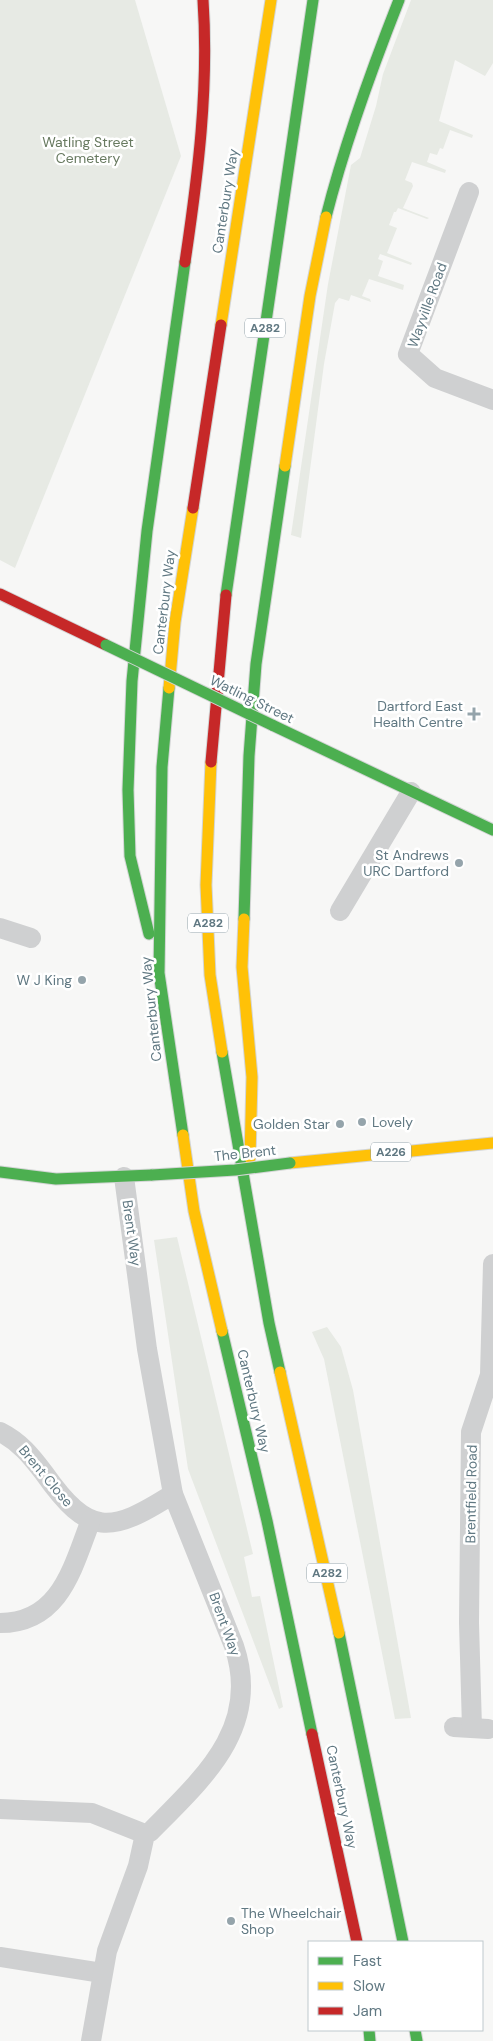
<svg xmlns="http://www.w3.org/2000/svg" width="493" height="2041" font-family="'DM Sans',sans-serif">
<rect width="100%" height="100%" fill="#f7f7f6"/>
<g fill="#e7eae4">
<path d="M 0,0 L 135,0 L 181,156 L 15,568 L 0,560 Z"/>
<path d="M 411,0 L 493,0 L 493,63 L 485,76 L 455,60 L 439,121 L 473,135 L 472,138 L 450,130 L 443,149 L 440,148 L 437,155 L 430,153 L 427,162 L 446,170 L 445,173 L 412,162 L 405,180 L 412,183 L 413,186 L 403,208 L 429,218 L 427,219 L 398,208 L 396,212 L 394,212 L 389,225 L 397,228 L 387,253 L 412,263 L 411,265 L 380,254 L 378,259 L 383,261 L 378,276 L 404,285 L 403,290 L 369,279 L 362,296 L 370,299 L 371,302 L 351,295 L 349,301 L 339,298 L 335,303 L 324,364 L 301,538 L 291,535 L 328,284 L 351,165 L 360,158 L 376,106 L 383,74 Z"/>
<path d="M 177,1237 L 253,1554 L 244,1557 L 252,1597 L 260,1596 L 283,1707 L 279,1709 L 188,1469 L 154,1240 Z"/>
<path d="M 327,1327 L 341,1347 L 353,1390 L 411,1718 L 395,1719 L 324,1359 L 312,1332 Z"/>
</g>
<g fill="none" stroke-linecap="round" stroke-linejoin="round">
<g stroke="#d3d5d5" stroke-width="13">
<g id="fast">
<path d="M 326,217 C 345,142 371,71 399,0"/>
<path d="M 226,595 L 313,0"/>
<path d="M 169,688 L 162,767 L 159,973 L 183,1135"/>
<path d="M 272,725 L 493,830"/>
<path d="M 244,919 L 249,756 L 256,664 L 285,466"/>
<path d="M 149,934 L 130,856 L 128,790 L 132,681 L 147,531 L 185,262"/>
<path d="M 222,1052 L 269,1323 L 280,1372"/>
<path d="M 0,1172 L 56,1179 L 152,1175"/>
<path d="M 222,1331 L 267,1521 L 312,1734"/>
<path d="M 339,1633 L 403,1942"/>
<path d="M 369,2030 L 370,2041"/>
<path d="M 415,2030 L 417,2041"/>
</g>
</g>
<g stroke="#d3d5d5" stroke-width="13">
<g id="slow">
<path d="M 221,325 L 271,0"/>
<path d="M 285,466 L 310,296 L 326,217"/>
<path d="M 169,688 L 175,622 L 193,508"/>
<path d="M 211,762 L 206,885 L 210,975 L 222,1052"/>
<path d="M 244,919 L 242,967 L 252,1077 L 250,1158"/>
<path d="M 183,1135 L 194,1211 L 222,1331"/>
<path d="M 290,1163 L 493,1143"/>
<path d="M 280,1372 L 339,1633"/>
</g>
</g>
<g stroke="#d3d5d5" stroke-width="13">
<g id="jam">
<path d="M 185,262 C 198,175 209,88 203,0"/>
<path d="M 193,508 L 221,325"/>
<path d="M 0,594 L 106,645"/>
<path d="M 211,762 L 226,595"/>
<path d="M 312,1734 L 357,1942"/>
</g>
</g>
<g stroke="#cfd0d1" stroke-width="20">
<path d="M 469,192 L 408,354 L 435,378 L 493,400"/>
<path d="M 340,911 L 411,792"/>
<path d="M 0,928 L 31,938"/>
<path d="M 0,1432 C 20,1442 31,1456 44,1473 C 89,1537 110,1534 173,1494"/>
<path d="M 0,1623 C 61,1623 73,1566 91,1520"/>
<path d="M 454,1727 L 488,1729"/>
<path d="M 472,1728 L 469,1623 L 471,1432 L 490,1375 L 493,1264"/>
<path d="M 0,1809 L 92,1813 L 145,1834"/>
<path d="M 0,1957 L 102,1973"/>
<path d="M 91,2041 L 107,1951 L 138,1866 L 145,1834 L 150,1832 C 202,1779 262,1728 234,1646 L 173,1494 L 147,1349 L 124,1177"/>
</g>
<use href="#fast" stroke="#4caf50" stroke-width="11"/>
<use href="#slow" stroke="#ffc107" stroke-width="11"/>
<use href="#jam" stroke="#c62828" stroke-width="11"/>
<g stroke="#d3d5d5" stroke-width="13" stroke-linecap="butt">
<g id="fast-bridge">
<path d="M 106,645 L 272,725"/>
<path d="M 152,1175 L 235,1170 L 290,1163"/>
</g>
</g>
<use href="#fast-bridge" stroke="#4caf50" stroke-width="11"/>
</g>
<g fill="#95a4ab" stroke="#fff" stroke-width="2">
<path d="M471.5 706.5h5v5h5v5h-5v5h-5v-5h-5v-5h5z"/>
<circle cx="459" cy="863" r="5"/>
<circle cx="82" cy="980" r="5"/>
<circle cx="362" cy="1122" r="5"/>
<circle cx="340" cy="1124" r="5"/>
<circle cx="231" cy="1921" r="5"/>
</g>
<g text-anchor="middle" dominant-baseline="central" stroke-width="5" stroke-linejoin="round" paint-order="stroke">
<g fill="#fff" stroke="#90a0a8" stroke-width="1">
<rect x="245" y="318.5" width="40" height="19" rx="4"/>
<rect x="188" y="913.5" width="40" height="19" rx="4"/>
<rect x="371" y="1142.5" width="40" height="19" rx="4"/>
<rect x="307" y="1563.5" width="40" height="19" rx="4"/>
</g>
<g font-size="12" font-weight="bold" fill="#607882">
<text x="265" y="328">A282</text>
<text x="208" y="923">A282</text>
<text x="391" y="1152">A226</text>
<text x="327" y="1573">A282</text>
</g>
<g font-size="14" fill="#687a60" stroke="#fff">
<text x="88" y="142">Watling Street<tspan x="88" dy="16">Cemetery</tspan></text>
</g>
<g font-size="14" fill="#607882" stroke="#fff">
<text transform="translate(225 201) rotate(-81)">Canterbury Way</text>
<text transform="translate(427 305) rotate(-70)">Wayville Road</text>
<text transform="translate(164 602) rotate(-83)">Canterbury Way</text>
<text transform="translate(252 699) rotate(26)">Watling Street</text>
<text transform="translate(151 1009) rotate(-96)">Canterbury Way</text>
<text transform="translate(245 1153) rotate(-6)">The Brent</text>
<text transform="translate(132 1233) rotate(82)">Brent Way</text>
<text transform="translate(254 1401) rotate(77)">Canterbury Way</text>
<text transform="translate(46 1476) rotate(50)">Brent Close</text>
<text transform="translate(471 1494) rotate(-89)">Brentfield Road</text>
<text transform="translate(225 1624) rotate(70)">Brent Way</text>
<text transform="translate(342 1797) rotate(78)">Canterbury Way</text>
</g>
<g font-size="14" fill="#607882" stroke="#fff" text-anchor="end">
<text x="463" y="706">Dartford East<tspan x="463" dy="16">Health Centre</tspan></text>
<text x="449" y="855">St Andrews<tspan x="449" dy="16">URC Dartford</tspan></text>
<text x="72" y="980">W J King</text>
<text x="372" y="1122" text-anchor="start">Lovely</text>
<text x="330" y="1124">Golden Star</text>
<text x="241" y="1913" text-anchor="start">The Wheelchair<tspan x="241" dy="16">Shop</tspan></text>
</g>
</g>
<rect x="308" y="1941" width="175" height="90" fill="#ffffff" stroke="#bfc9cd"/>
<rect x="318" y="1957" width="25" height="8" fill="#4caf50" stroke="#bfc9cd"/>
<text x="353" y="1966" font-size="15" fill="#607882">Fast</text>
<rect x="318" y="1982" width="25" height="8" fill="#ffc107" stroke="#bfc9cd"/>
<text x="353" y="1991" font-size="15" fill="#607882">Slow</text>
<rect x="318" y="2007" width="25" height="8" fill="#c62828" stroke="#bfc9cd"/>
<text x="353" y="2016" font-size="15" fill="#607882">Jam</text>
</svg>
